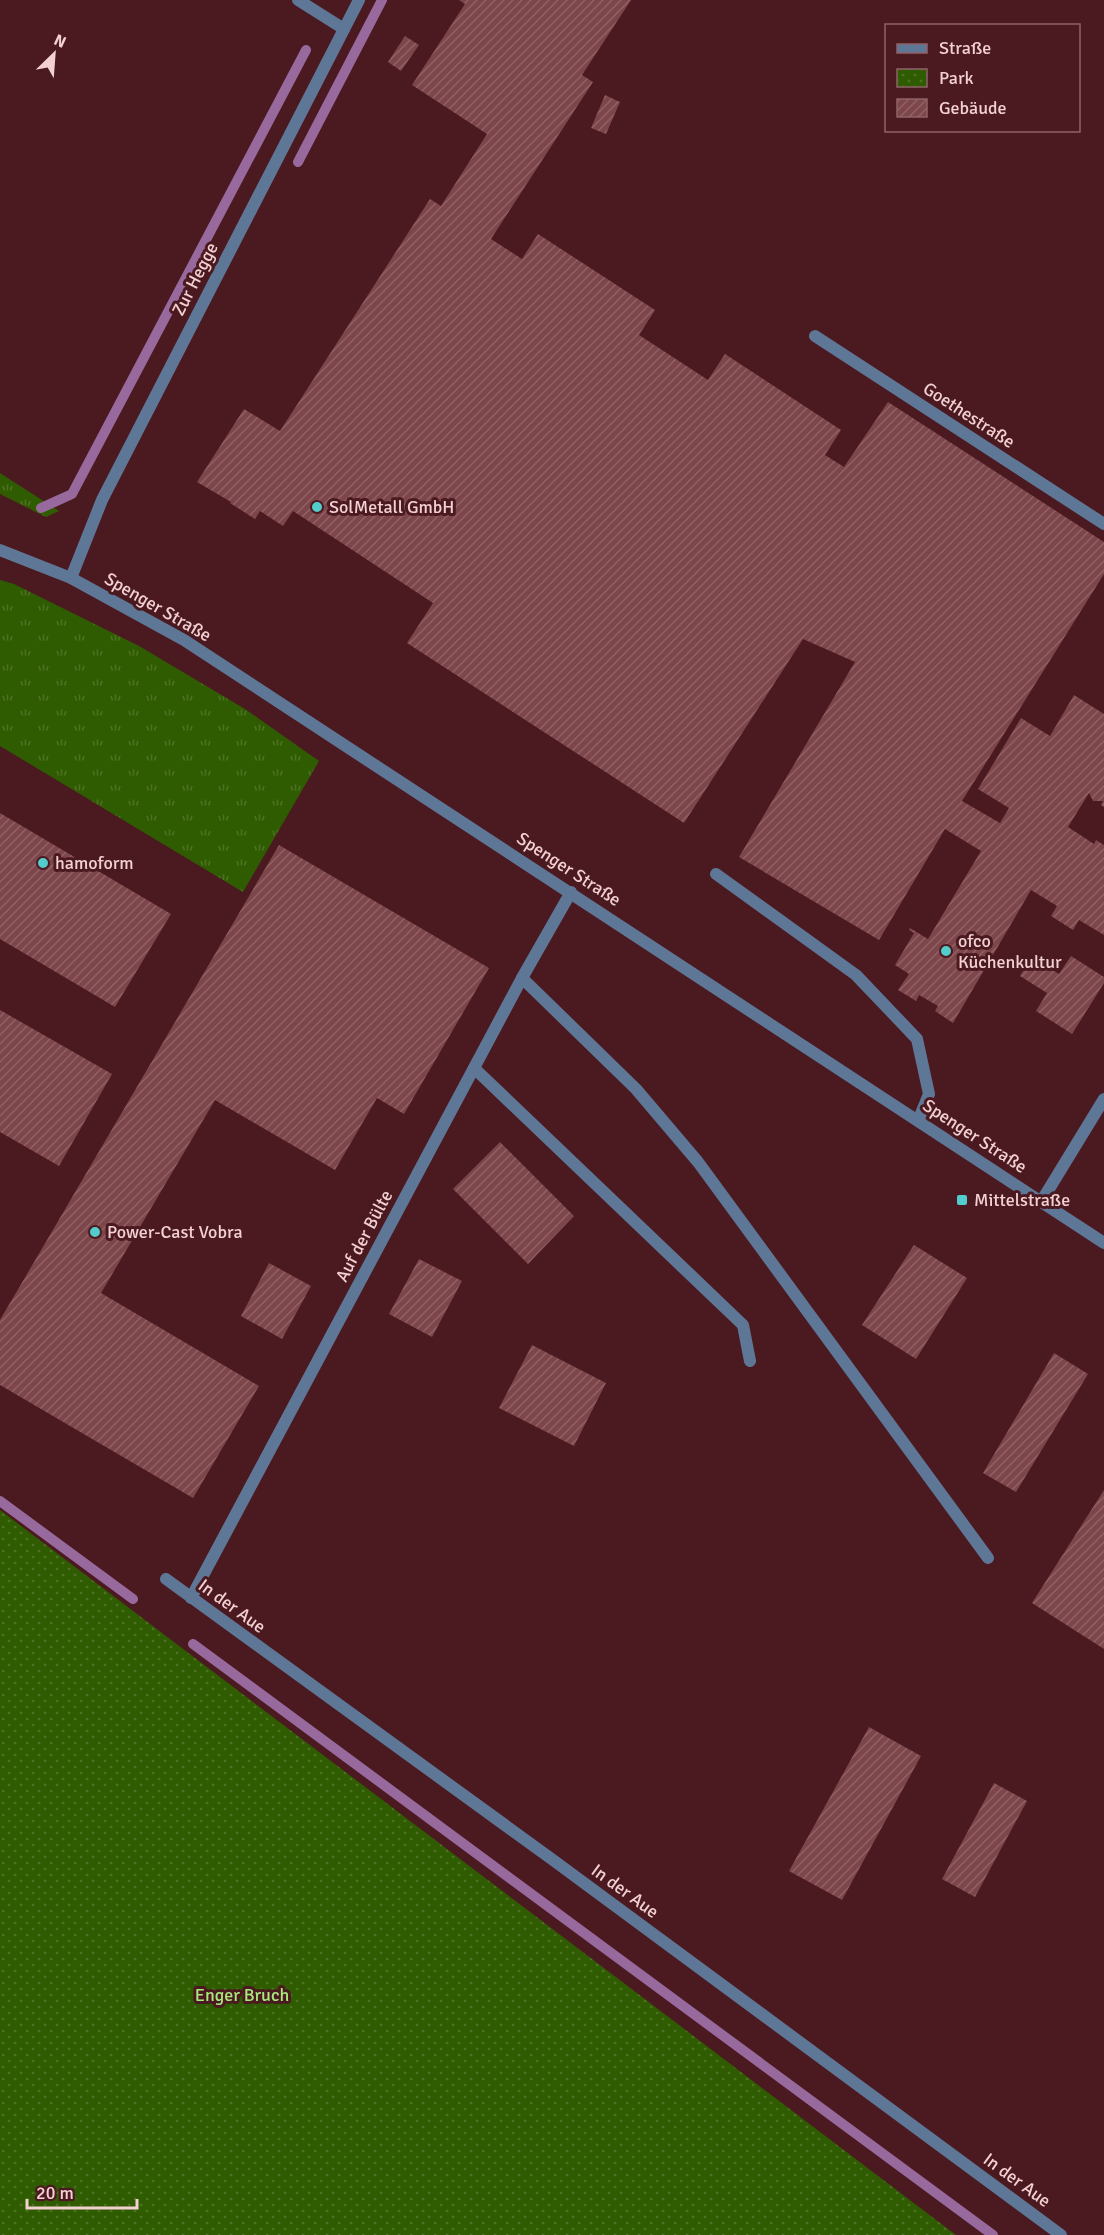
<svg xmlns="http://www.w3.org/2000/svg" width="1104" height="2235" font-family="Signika,sans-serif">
<defs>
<pattern id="grass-tufts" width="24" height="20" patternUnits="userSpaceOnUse" patternTransform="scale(1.5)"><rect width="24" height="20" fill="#2f5c00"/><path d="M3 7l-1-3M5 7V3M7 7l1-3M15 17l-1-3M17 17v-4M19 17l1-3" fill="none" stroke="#4e7224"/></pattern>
<pattern id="park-dots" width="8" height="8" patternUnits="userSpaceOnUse" patternTransform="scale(1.5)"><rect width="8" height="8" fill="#2f5c00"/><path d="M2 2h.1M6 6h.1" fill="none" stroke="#4e7224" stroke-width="1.8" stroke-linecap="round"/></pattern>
<pattern id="building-hatch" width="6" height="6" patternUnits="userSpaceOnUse" patternTransform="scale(1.5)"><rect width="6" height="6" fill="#7d464b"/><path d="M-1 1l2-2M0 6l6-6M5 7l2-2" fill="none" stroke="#906064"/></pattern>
</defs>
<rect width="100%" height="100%" fill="#4b1920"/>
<g fill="url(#grass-tufts)">
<path d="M 0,473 L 59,511 L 46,517 L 0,494 Z"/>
<path d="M 0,580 L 14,584 L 139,646 L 245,709 L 319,761 L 243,892 L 0,746 Z"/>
</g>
<path fill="url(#park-dots)" d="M 0,1510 L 956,2235 L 0,2235 Z"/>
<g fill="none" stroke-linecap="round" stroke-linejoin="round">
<g stroke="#97699d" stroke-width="10">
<path d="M 298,162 L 382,0"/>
<path d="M 41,508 L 72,494 L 306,50"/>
<path d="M 0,1501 L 133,1599"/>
<path d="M 193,1644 L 993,2235"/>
</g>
</g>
<g fill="url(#building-hatch)">
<path d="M 459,0 L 631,0 L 582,75 L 593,82 L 491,239 L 522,259 L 538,234 L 655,310 L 639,335 L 708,380 L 725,354 L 841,430 L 825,455 L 844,467 L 888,402 L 1104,542 L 1104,574 L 962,801 L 1000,823 L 1009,808 L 978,789 L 1021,718 L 1050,736 L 1074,695 L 1104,714 L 1104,807 L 1101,805 L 1103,801 L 1093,801 L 1089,793 L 1068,827 L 1094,844 L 1096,840 L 1104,845 L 1104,935 L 1079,920 L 1073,930 L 1051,916 L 1057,906 L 1031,890 L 953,1023 L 935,1011 L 938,1006 L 919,995 L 916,1001 L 898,990 L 909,974 L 895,965 L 914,933 L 909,930 L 910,928 L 928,939 L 981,851 L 945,829 L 879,940 L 739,857 L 855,662 L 803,639 L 684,823 L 407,643 L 433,603 L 293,511 L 283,526 L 260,511 L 255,519 L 230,503 L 231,502 L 197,482 L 244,409 L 280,431 L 430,199 L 441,206 L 487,134 L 412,85 L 465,4 Z"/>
<path d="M 405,36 L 419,45 L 401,71 L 388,62 Z"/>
<path d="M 605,95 L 620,102 L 606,134 L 591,128 Z"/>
<path d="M 0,813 L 171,914 L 115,1007 L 0,939 Z"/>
<path d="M 279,845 L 489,968 L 404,1114 L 377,1098 L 335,1170 L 215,1100 L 101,1293 L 259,1386 L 193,1498 L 0,1385 L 0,1320 Z"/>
<path d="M 1071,956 L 1104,977 L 1104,983 L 1072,1034 L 1036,1011 L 1047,993 L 1020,976 L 1032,957 L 1059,974 Z"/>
<path d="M 0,1010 L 112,1074 L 59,1166 L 0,1132 Z"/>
<path d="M 500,1142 L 574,1216 L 528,1264 L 453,1189 Z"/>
<path d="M 914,1245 L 967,1278 L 916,1359 L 862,1325 Z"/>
<path d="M 419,1259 L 462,1281 L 432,1337 L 389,1314 Z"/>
<path d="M 269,1263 L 311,1286 L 282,1339 L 241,1316 Z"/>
<path d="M 532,1345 L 606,1383 L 574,1446 L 499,1408 Z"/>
<path d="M 1054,1353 L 1088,1374 L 1016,1492 L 983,1473 Z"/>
<path d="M 1104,1490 L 1104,1649 L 1032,1603 Z"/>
<path d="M 869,1727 L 921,1756 L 842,1900 L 789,1871 Z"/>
<path d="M 994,1783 L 1027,1801 L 975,1897 L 942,1879 Z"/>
</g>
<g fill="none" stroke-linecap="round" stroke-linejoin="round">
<g stroke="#5e7796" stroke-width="12">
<path d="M 716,874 L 856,975 L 917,1039 L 929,1094 L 918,1121"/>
<path d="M 522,978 L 636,1089 L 698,1162 L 988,1558"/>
<path d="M 474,1068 L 743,1325 L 750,1361"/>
</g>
<g stroke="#5e7796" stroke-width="12">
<path d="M 298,0 L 344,29"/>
<path d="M 815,336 L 1104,524"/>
<path d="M 71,578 L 102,500 L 359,0"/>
<path d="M 1041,1202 L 1104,1099"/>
<path d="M 166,1579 L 553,1860 L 1061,2235"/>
<path d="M 191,1598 L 522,978 L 571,892"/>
</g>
<path stroke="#5e7796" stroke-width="12" d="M 0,550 L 71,578 L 184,640 L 1104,1243"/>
</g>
<g fill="#52cdcc" stroke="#4b1920" stroke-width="2">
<circle cx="317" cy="507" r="6"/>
<circle cx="43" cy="863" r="6"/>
<circle cx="946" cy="951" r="6"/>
<rect x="956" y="1194" width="12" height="12" rx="3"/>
<circle cx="95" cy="1232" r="6"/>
</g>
<g text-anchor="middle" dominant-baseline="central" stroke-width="6" stroke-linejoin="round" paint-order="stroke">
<g font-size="18" fill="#f3d1d3" stroke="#4b1920">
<text transform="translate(195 279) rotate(-63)">Zur Hegge</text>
<text transform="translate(969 415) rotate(33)">Goethestraße</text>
<text transform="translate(158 607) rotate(30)">Spenger Straße</text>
<text transform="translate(569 869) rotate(33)">Spenger Straße</text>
<text transform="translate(975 1136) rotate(33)">Spenger Straße</text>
<text transform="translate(364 1236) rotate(-62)">Auf der Bülte</text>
<text transform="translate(232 1606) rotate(36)">In der Aue</text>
<text transform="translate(625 1891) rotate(36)">In der Aue</text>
<text transform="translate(1017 2180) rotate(36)">In der Aue</text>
</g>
<g font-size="18" fill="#f3d1d3" stroke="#4b1920" text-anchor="start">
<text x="329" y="507">SolMetall GmbH</text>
<text x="55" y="863">hamoform</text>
<text x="958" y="941">ofco<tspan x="958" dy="21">Küchenkultur</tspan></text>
<text x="974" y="1200">Mittelstraße</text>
<text x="107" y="1232">Power-Cast Vobra</text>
</g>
<g font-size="18" fill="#a7ea7d" stroke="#4b1920">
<text x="242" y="1995">Enger Bruch</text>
</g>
</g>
<rect x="885" y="24" width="195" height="108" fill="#4b1920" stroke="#8e6368" stroke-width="1.5"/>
<rect x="897" y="44" width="30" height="9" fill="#5e7796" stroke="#8e6368" stroke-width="1.5"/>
<text x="939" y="54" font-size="18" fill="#f3d1d3">Straße</text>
<rect x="897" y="69" width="30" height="18" fill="url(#park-dots)" stroke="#8e6368" stroke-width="1.5"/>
<text x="939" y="84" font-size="18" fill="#f3d1d3">Park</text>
<rect x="897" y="99" width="30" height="18" fill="url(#building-hatch)" stroke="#8e6368" stroke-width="1.5"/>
<text x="939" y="114" font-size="18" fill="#f3d1d3">Gebäude</text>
<g transform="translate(54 54) rotate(25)" stroke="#4b1920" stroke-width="4.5" paint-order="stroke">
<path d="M0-4.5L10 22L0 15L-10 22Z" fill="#f3d1d3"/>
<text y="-9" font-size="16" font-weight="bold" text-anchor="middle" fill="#f3d1d3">N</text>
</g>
<path d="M27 2199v9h110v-9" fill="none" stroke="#f3d1d3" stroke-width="3"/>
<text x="36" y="2199" font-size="18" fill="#f3d1d3" stroke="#4b1920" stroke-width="4.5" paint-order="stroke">20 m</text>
</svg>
